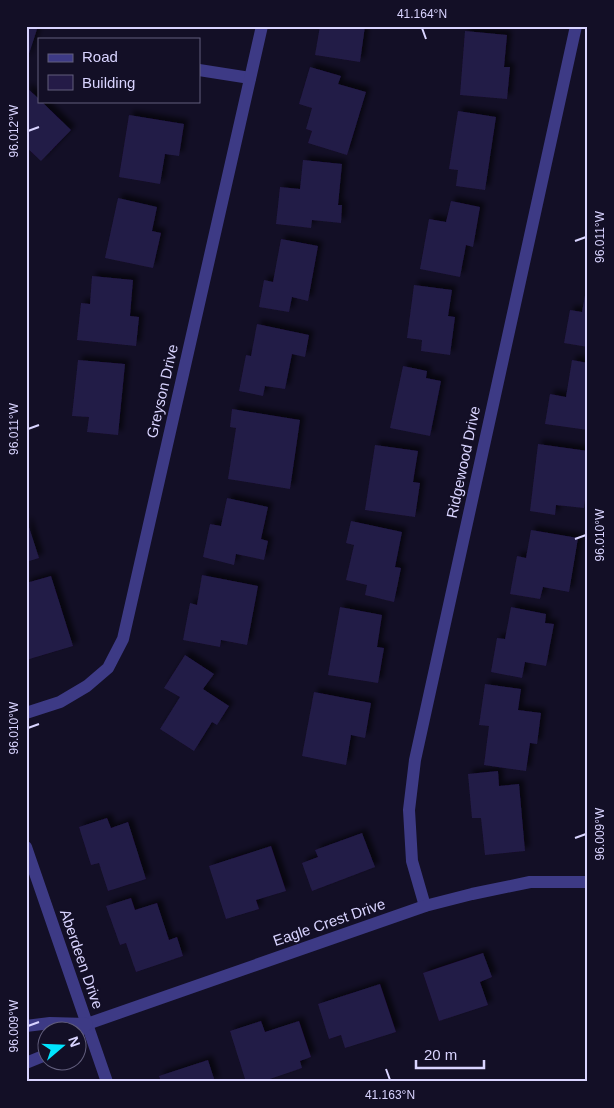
<svg xmlns="http://www.w3.org/2000/svg" width="614" height="1108" font-family="Helvetica,sans-serif">
<defs>
<filter id="shadow"><feDropShadow dx="4.5" dy="-4.5" stdDeviation="2.5" flood-color="#0009"/></filter>
</defs>
<rect width="100%" height="100%" fill="#130f26"/>
<g fill="#241b47" filter="url(#shadow)">
<path d="M 26,26 L 38,26 L 27,60 L 26,60 Z"/>
<path d="M 320,26 L 365,26 L 360,62 L 315,55 Z"/>
<path d="M 465,31 L 507,35 L 504,67 L 510,67 L 507,99 L 460,95 Z"/>
<path d="M 310,67 L 341,76 L 338,84 L 366,92 L 347,155 L 308,143 L 312,131 L 306,129 L 312,108 L 299,104 Z"/>
<path d="M 26,87 L 39,99 L 39,101 L 41,101 L 71,130 L 41,161 L 26,147 Z"/>
<path d="M 458,111 L 496,117 L 485,190 L 456,186 L 458,170 L 449,169 Z"/>
<path d="M 129,115 L 184,124 L 179,156 L 165,154 L 160,184 L 119,177 Z"/>
<path d="M 303,160 L 342,164 L 338,205 L 342,205 L 341,223 L 312,220 L 311,228 L 276,224 L 280,187 L 300,189 Z"/>
<path d="M 118,198 L 157,207 L 152,231 L 161,233 L 153,268 L 105,258 Z"/>
<path d="M 451,201 L 480,207 L 473,247 L 466,245 L 460,277 L 420,269 L 429,219 L 446,222 Z"/>
<path d="M 281,239 L 318,246 L 308,301 L 292,297 L 289,312 L 259,307 L 264,280 L 273,282 Z"/>
<path d="M 92,276 L 133,280 L 130,316 L 139,317 L 136,346 L 77,340 L 81,303 L 90,304 Z"/>
<path d="M 587,284 L 588,347 L 564,343 L 570,310 L 582,312 Z"/>
<path d="M 414,285 L 452,290 L 448,316 L 455,317 L 450,355 L 421,351 L 422,340 L 407,338 Z"/>
<path d="M 257,324 L 309,335 L 305,357 L 292,354 L 285,389 L 265,386 L 263,396 L 239,391 L 246,355 L 251,356 Z"/>
<path d="M 78,360 L 125,364 L 118,435 L 87,432 L 89,417 L 72,416 Z"/>
<path d="M 572,360 L 588,363 L 588,430 L 545,424 L 550,394 L 566,397 Z"/>
<path d="M 403,366 L 427,371 L 426,378 L 441,381 L 430,436 L 390,428 Z"/>
<path d="M 232,409 L 300,420 L 290,489 L 228,479 L 236,428 L 230,427 Z"/>
<path d="M 538,444 L 588,451 L 588,476 L 584,508 L 556,505 L 555,515 L 530,511 Z"/>
<path d="M 375,445 L 418,451 L 413,482 L 420,483 L 415,517 L 365,510 Z"/>
<path d="M 227,498 L 268,507 L 261,539 L 268,541 L 264,560 L 236,554 L 234,565 L 203,557 L 210,524 L 221,526 Z"/>
<path d="M 27,521 L 39,558 L 26,562 L 26,522 Z"/>
<path d="M 351,521 L 402,532 L 395,567 L 401,568 L 394,602 L 365,595 L 367,585 L 346,580 L 354,545 L 346,543 Z"/>
<path d="M 531,530 L 578,538 L 569,592 L 543,587 L 540,599 L 510,594 L 517,556 L 526,558 Z"/>
<path d="M 202,575 L 258,586 L 247,645 L 221,640 L 220,647 L 183,640 L 190,603 L 197,605 Z"/>
<path d="M 51,576 L 73,646 L 26,660 L 26,583 Z"/>
<path d="M 340,607 L 382,615 L 377,647 L 384,648 L 378,683 L 328,675 Z"/>
<path d="M 511,607 L 546,614 L 545,623 L 554,624 L 546,666 L 525,662 L 522,678 L 491,672 L 497,638 L 505,639 Z"/>
<path d="M 185,655 L 214,674 L 203,689 L 229,706 L 217,725 L 212,722 L 194,751 L 160,729 L 180,697 L 164,688 Z"/>
<path d="M 485,684 L 521,689 L 518,710 L 541,713 L 537,744 L 530,743 L 526,771 L 484,765 L 489,726 L 479,725 Z"/>
<path d="M 314,692 L 371,703 L 365,738 L 351,735 L 346,765 L 302,756 Z"/>
<path d="M 498,771 L 499,786 L 519,784 L 525,851 L 485,855 L 481,818 L 472,818 L 468,774 Z"/>
<path d="M 107,818 L 111,828 L 128,822 L 146,879 L 108,891 L 99,863 L 91,865 L 79,827 Z"/>
<path d="M 362,833 L 375,867 L 312,891 L 302,863 L 318,857 L 315,850 Z"/>
<path d="M 271,846 L 286,891 L 256,900 L 259,909 L 226,919 L 209,866 Z"/>
<path d="M 131,898 L 135,910 L 157,903 L 169,940 L 177,937 L 183,956 L 136,972 L 126,943 L 120,945 L 106,906 Z"/>
<path d="M 483,953 L 492,977 L 480,982 L 488,1005 L 439,1021 L 423,973 Z"/>
<path d="M 380,984 L 396,1032 L 345,1048 L 341,1035 L 329,1039 L 318,1004 Z"/>
<path d="M 261,1021 L 265,1032 L 299,1021 L 311,1057 L 300,1061 L 302,1068 L 261,1082 L 246,1082 L 230,1031 Z"/>
<path d="M 208,1060 L 215,1082 L 161,1082 L 159,1076 Z"/>
</g>
<g fill="none" stroke-linecap="round" stroke-linejoin="round">
<g stroke="#3d3a85" stroke-width="12">
<path d="M 199,70 L 250,78"/>
<path d="M 26,713 L 60,702 L 87,686 L 108,668 L 123,639 L 262,26"/>
<path d="M 26,847 L 107,1082"/>
<path d="M 425,906 L 412,861 L 409,810 L 415,760 L 576,26"/>
<path d="M 87,1024 L 425,906 L 472,894 L 530,882 L 588,882"/>
<path d="M 26,1026 L 50,1023 L 87,1024 L 78,1032"/>
<path d="M 26,1063 L 48,1054"/>
</g>
</g>
<path fill="none" stroke="#d9d4ff" stroke-width="2" d="M 422,28 L 426,39M 28,131 L 39,127M 575,241 L 586,237M 28,429 L 39,425M 575,539 L 586,535M 28,728 L 39,724M 575,838 L 586,834M 28,1026 L 39,1022M 386,1069 L 390,1080"/>
<g text-anchor="middle" dominant-baseline="central" stroke-width="4" stroke-linejoin="round" paint-order="stroke">
<g font-size="15" fill="#d9d4ff" stroke="#130f26">
<text transform="translate(162 391) rotate(-77)">Greyson Drive</text>
<text transform="translate(463 462) rotate(-78)">Ridgewood Drive</text>
<text transform="translate(329 922) rotate(-19)">Eagle Crest Drive</text>
<text transform="translate(82 959) rotate(71)">Aberdeen Drive</text>
</g>
</g>
<rect width="614" height="1108" fill="none" stroke="#130f26" stroke-width="55"/>
<rect x="38" y="38" width="162" height="65" fill="#130f26" stroke="#625e7d"/>
<rect x="48" y="54" width="25" height="8" fill="#3d3a85" stroke="#625e7d"/>
<text x="82" y="62" font-size="15" fill="#d9d4ff">Road</text>
<rect x="48" y="75" width="25" height="15" fill="#241b47" stroke="#625e7d"/>
<text x="82" y="88" font-size="15" fill="#d9d4ff">Building</text>
<g transform="translate(62 1046) rotate(71)"><circle r="24" fill="#130f26" stroke="#625e7d"/>
<path d="M0-4L9 19L0 12L-9 19Z" fill="#00e5ff"/>
<text y="-8" font-size="14" font-weight="bold" text-anchor="middle" fill="#d9d4ff">N</text>
</g>
<path d="M416 1060v8h68v-8" fill="none" stroke="#d9d4ff" stroke-width="2.5"/>
<text x="424" y="1060" font-size="15" fill="#d9d4ff" stroke="#130f26" stroke-width="4" paint-order="stroke">20 m</text>
<rect x="28" y="28" width="558" height="1052" fill="none" stroke="#d9d4ff" stroke-width="2"/>
<g font-size="12" text-anchor="middle" fill="#d9d4ff">
<text x="422" y="18">41.164°N</text>
<text transform="translate(14 131) rotate(-90)" y="4">96.012°W</text>
<text transform="translate(600 237) rotate(-90)" y="4">96.011°W</text>
<text transform="translate(14 429) rotate(-90)" y="4">96.011°W</text>
<text transform="translate(600 535) rotate(-90)" y="4">96.010°W</text>
<text transform="translate(14 728) rotate(-90)" y="4">96.010°W</text>
<text transform="translate(600 834) rotate(-90)" y="4">96.009°W</text>
<text transform="translate(14 1026) rotate(-90)" y="4">96.009°W</text>
<text x="390" y="1099">41.163°N</text>
</g>
</svg>
